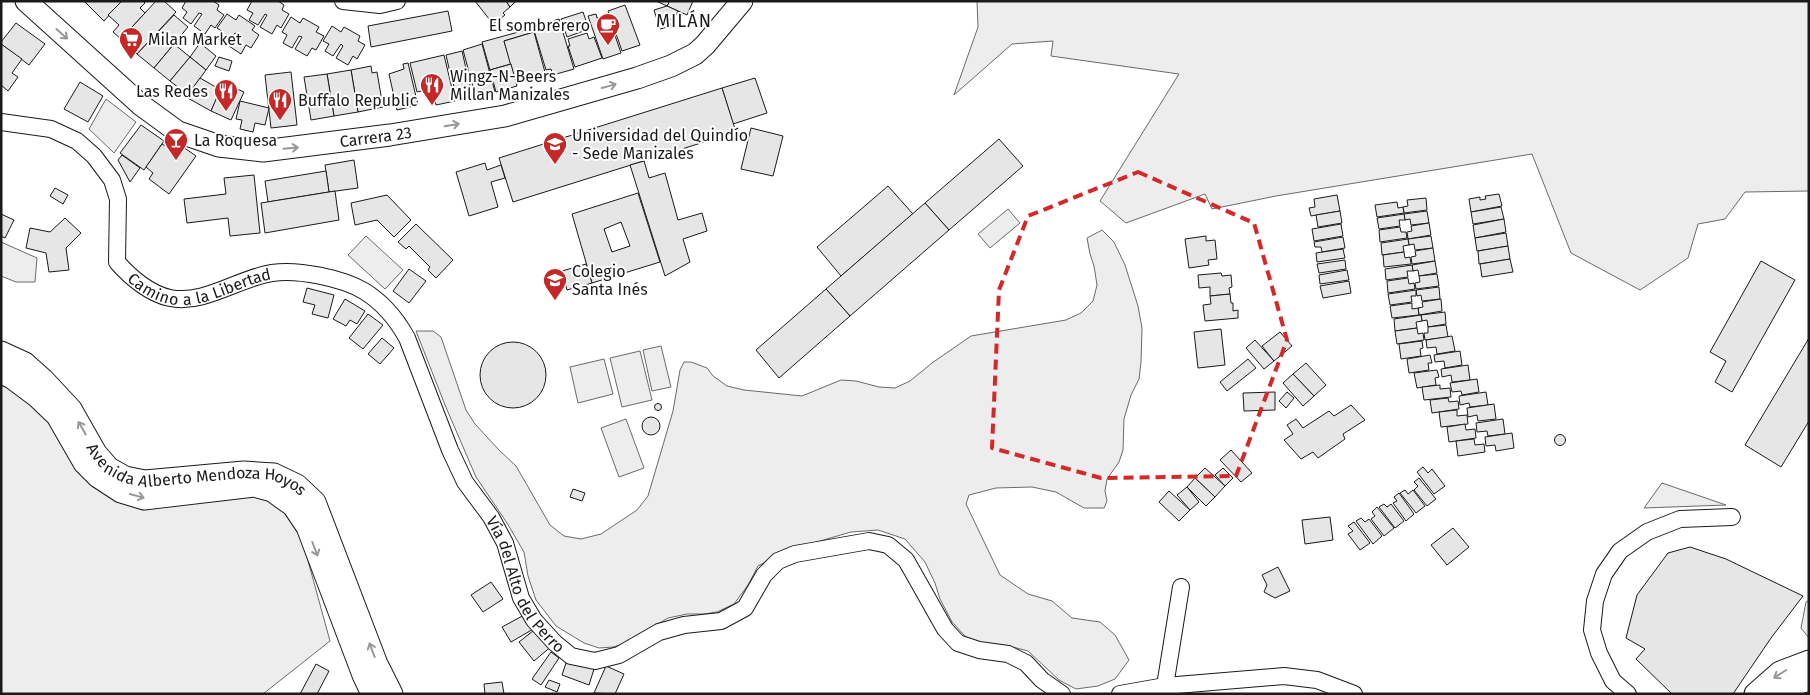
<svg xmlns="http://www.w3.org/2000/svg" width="1810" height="695" font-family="'Fira Sans',sans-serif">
<rect width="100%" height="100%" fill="#fff"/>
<g fill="#ededed" stroke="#6a6a6a">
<path d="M 977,1 L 1809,1 L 1809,191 L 1745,192 L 1725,219 L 1698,224 L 1688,258 L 1640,290 L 1571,253 L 1532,154 L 1276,196 L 1212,209 L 1205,194 L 1126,223 L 1100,201 L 1179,74 L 1051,56 L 1053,41 L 1012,44 L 954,95 L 978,27 Z"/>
<path d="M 106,99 L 136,122 L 114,153 L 89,129 Z"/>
<path d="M 1008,209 L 1020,223 L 990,248 L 978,234 Z"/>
<path d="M 1102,230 L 1114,242 L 1125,265 L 1138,306 L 1142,328 L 1141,362 L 1139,379 L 1131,395 L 1124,419 L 1123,450 L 1119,462 L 1107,479 L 1105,491 L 1107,501 L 1104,508 L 1084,508 L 1056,492 L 1032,487 L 996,488 L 969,495 L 966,504 L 1000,575 L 1028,594 L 1052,601 L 1072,618 L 1100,622 L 1115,635 L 1129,660 L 1115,679 L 1098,686 L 1076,689 L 1059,680 L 1028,651 L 1009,646 L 983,644 L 966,637 L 952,622 L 940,599 L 935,583 L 925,562 L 905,539 L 878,530 L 851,532 L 789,550 L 758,566 L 748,585 L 734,604 L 717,612 L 704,614 L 687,614 L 668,618 L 624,644 L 613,647 L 599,648 L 584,643 L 556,626 L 536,600 L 528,576 L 524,552 L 507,523 L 476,477 L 445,405 L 416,331 L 433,331 L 441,337 L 466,410 L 475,424 L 499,450 L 516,466 L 550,525 L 564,536 L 581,539 L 601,534 L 637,510 L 648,496 L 673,411 L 680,370 L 684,362 L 691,362 L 707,368 L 713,376 L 727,386 L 744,390 L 802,396 L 841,380 L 856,381 L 879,387 L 895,388 L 910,381 L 932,363 L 971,336 L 1066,320 L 1081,313 L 1093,301 L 1097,285 L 1094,266 L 1090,254 L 1087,238 Z"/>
<path d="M 366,236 L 403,270 L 385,289 L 348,255 Z"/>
<path d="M 1,242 L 37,258 L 35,282 L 16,282 L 1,276 Z"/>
<path d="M 661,346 L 671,387 L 652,391 L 643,350 Z"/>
<path d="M 640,351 L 652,400 L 622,407 L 610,358 Z"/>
<path d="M 604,359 L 613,394 L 578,403 L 570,367 Z"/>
<path d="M 1,374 L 12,378 L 84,463 L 230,488 L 293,506 L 330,641 L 263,694 L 1,694 Z"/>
<path d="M 626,419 L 644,468 L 619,477 L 601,428 Z"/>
<path d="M 1662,483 L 1726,505 L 1644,508 Z"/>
<path d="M 1809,600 L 1809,638 L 1801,628 L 1806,602 Z"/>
</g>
<g fill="#e6e6e6" stroke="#1a1a1a" fill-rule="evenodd">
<path d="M 84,1 L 122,1 L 104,21 Z"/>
<path d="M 122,1 L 143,1 L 145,3 L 140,8 L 145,13 L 121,39 L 113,32 L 119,25 L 108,15 Z"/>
<path d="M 156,1 L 164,1 L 176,12 L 137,54 L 121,39 Z"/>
<path d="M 186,1 L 213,1 L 219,5 L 217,10 L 224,15 L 215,28 L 211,25 L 205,34 L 194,26 L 202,14 L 199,13 L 191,24 L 183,18 L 187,12 L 182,8 Z"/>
<path d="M 252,1 L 278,1 L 284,5 L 282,10 L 289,14 L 281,28 L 277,25 L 272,34 L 260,27 L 267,15 L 265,14 L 258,25 L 249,20 L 253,13 L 247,10 Z"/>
<path d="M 475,1 L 506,1 L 510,7 L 503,13 L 505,15 L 493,24 Z"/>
<path d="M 506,1 L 516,1 L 510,7 Z"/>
<path d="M 656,1 L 670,1 L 667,6 Z"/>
<path d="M 670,1 L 693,1 L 687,15 L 667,6 Z"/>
<path d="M 625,5 L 640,45 L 622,51 L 608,11 Z"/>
<path d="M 667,6 L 678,11 L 674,19 L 669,20 L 671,26 L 660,29 L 654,10 Z"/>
<path d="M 448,11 L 452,31 L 371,47 L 368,26 Z"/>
<path d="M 583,12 L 589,29 L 567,37 L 561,19 Z"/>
<path d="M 227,14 L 236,20 L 239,15 L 255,26 L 252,30 L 259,35 L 251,48 L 246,45 L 241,54 L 229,46 L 237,34 L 235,33 L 227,44 L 218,39 L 223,32 L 217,28 Z"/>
<path d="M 596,14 L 597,18 L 608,15 L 621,53 L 603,59 L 588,16 Z"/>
<path d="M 174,15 L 188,27 L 154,68 L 137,54 Z"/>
<path d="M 291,17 L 300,23 L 303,18 L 319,27 L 316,32 L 324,36 L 316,50 L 312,48 L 307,56 L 295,49 L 302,37 L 299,36 L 292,48 L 283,43 L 287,35 L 282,32 Z"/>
<path d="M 559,19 L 574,69 L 553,75 L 551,69 L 546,70 L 533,27 Z"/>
<path d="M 16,23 L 45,44 L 29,65 L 1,44 L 1,42 Z"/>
<path d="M 332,26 L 341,32 L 344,27 L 360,36 L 358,41 L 365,45 L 357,59 L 353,56 L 348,65 L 336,58 L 343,46 L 341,44 L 333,56 L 325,51 L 329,44 L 323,41 Z"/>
<path d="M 533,28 L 534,32 L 504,41 L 511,64 L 490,70 L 482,42 Z"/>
<path d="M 534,32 L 546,76 L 516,84 L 504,41 Z"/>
<path d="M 587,33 L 589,39 L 594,37 L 602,58 L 575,67 L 568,46 L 570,46 L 568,39 Z"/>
<path d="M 200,43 L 216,56 L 206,70 L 190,57 Z"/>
<path d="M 1,44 L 22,59 L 12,73 L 18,77 L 8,91 L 1,85 Z"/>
<path d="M 174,44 L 190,57 L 170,81 L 154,68 Z"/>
<path d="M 482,44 L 495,92 L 476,98 L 463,50 Z"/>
<path d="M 462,51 L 467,73 L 451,77 L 446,55 Z"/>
<path d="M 444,55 L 455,101 L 436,105 L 432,89 L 417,92 L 410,63 Z"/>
<path d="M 190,57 L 206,70 L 188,95 L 170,81 Z"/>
<path d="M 219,57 L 232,61 L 229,71 L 215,66 Z"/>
<path d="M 408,63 L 418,105 L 397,110 L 389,74 L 404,69 L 403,64 Z"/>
<path d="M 511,64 L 517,86 L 496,92 L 490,70 Z"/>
<path d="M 371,66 L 372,73 L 377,72 L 383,107 L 358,112 L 351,70 Z"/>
<path d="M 351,70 L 358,112 L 334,116 L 327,74 Z"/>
<path d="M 291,72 L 297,125 L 271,128 L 265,75 Z"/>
<path d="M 327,74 L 334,116 L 311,120 L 304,77 Z"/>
<path d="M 467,74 L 473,96 L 457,100 L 452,78 Z"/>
<path d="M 200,78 L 221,90 L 211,111 L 186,97 Z"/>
<path d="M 755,78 L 767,113 L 733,124 L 722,88 Z"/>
<path d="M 80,82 L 103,96 L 88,122 L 64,109 Z"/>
<path d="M 223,83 L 244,92 L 231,120 L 211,111 Z"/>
<path d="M 722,88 L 736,132 L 513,202 L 499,158 Z"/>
<path d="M 240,101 L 269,108 L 265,125 L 255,123 L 253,132 L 240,129 L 242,120 L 236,119 Z"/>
<path d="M 141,125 L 164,141 L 144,170 L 120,153 Z"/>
<path d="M 751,128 L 783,136 L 773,176 L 741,169 Z"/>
<path d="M 999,139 L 1023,166 L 949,230 L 925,203 Z"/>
<path d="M 176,142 L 196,156 L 169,194 L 149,179 L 153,173 L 146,167 L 162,144 L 171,149 Z"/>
<path d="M 122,155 L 140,168 L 130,182 L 118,160 Z"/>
<path d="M 354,160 L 358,188 L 329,192 L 325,165 Z"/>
<path d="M 644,161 L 649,178 L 665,173 L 678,220 L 702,213 L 707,231 L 683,239 L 690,262 L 665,276 L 630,165 Z"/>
<path d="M 485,163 L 487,170 L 501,165 L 505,178 L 491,182 L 498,207 L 469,216 L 456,172 Z"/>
<path d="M 326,171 L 329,192 L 268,202 L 265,181 Z"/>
<path d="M 254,175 L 260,233 L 230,236 L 228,218 L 187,223 L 184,199 L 226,194 L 224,178 Z"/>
<path d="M 888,186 L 913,214 L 841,276 L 817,247 Z"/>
<path d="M 55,188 L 68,195 L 63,204 L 50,196 Z"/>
<path d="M 335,191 L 339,220 L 265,233 L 261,203 Z"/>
<path d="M 638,193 L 660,262 L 592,283 L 572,214 ZM 621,222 L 630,246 L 612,252 L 604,229 Z"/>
<path d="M 1499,194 L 1502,206 L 1471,212 L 1469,199 L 1480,197 L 1480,200 L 1486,199 L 1485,196 Z"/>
<path d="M 387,195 L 411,220 L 394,237 L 377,220 L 355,225 L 351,203 Z"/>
<path d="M 1337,195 L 1340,211 L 1311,216 L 1309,208 L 1315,207 L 1314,199 Z"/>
<path d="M 1426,198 L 1427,210 L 1404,213 L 1403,207 L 1408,206 L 1407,200 Z"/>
<path d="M 1397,202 L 1398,208 L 1403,207 L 1404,213 L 1377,217 L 1375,205 Z"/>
<path d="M 925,203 L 949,230 L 850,316 L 826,289 Z"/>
<path d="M 1501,207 L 1504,219 L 1473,224 L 1471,212 Z"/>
<path d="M 1340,211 L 1342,223 L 1318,227 L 1316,215 Z"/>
<path d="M 1427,211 L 1429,223 L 1411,225 L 1410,219 L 1405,220 L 1404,214 Z"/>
<path d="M 1,214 L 14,220 L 5,238 L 1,236 Z"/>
<path d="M 1404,214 L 1405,220 L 1399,220 L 1400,226 L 1379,229 L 1377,218 Z"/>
<path d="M 65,218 L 81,233 L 66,248 L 69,270 L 49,272 L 46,253 L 26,248 L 30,228 L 50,232 Z"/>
<path d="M 1504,219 L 1506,232 L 1475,238 L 1473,225 Z"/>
<path d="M 1429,223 L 1431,235 L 1408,239 L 1407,232 L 1412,231 L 1411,226 Z"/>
<path d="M 416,224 L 453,260 L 436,278 L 428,270 L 430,267 L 409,246 L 406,249 L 398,242 Z"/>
<path d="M 1341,224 L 1343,236 L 1314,241 L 1312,229 Z"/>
<path d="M 1400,227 L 1401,232 L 1406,232 L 1407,238 L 1380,242 L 1379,230 Z"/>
<path d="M 1506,233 L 1508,246 L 1477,251 L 1475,238 Z"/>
<path d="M 1206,236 L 1206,241 L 1215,240 L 1217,259 L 1208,260 L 1209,265 L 1189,268 L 1185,239 Z"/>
<path d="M 1431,236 L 1433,248 L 1415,250 L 1414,244 L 1409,245 L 1408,239 Z"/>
<path d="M 1343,237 L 1345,248 L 1322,252 L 1321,247 L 1315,247 L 1314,242 Z"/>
<path d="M 1408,239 L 1409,245 L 1403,246 L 1404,252 L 1382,255 L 1381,243 Z"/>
<path d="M 1508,246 L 1510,259 L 1479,264 L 1478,251 Z"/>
<path d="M 1433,248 L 1435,261 L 1412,264 L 1411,257 L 1416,256 L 1415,251 Z"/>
<path d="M 1343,249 L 1345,258 L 1317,262 L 1316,253 Z"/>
<path d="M 1404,252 L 1405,258 L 1410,257 L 1411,264 L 1384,267 L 1383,255 Z"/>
<path d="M 1510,259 L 1513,272 L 1482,277 L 1480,264 Z"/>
<path d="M 1345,260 L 1346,269 L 1319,273 L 1317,264 Z"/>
<path d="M 1435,261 L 1437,273 L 1419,276 L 1418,270 L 1413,271 L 1412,265 Z"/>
<path d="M 1761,261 L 1795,280 L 1732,392 L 1715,382 L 1726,361 L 1710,352 Z"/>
<path d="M 586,264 L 592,283 L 567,290 L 562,271 Z"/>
<path d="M 1412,265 L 1413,271 L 1407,271 L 1408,277 L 1386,280 L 1385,269 Z"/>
<path d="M 409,269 L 426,281 L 409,303 L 393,291 Z"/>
<path d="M 1347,270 L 1349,280 L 1320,284 L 1319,275 Z"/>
<path d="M 1221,273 L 1222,276 L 1231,275 L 1232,287 L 1229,288 L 1230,294 L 1210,296 L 1210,287 L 1199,288 L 1198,275 Z"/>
<path d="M 1437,274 L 1439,286 L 1416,289 L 1415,283 L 1420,282 L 1419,276 Z"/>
<path d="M 1408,278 L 1409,284 L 1414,283 L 1415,289 L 1388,293 L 1387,281 Z"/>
<path d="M 1349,281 L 1351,293 L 1323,298 L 1320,286 Z"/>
<path d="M 1439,287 L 1440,299 L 1422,301 L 1421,295 L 1417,296 L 1416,290 Z"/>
<path d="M 307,288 L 334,295 L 328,318 L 312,314 L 315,305 L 303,302 Z"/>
<path d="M 826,289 L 850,316 L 779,378 L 756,350 Z"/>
<path d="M 1416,290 L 1416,296 L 1411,296 L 1412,302 L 1390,305 L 1388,294 Z"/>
<path d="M 1230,294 L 1231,303 L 1233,303 L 1233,311 L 1238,310 L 1238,318 L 1205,321 L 1203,305 L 1211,304 L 1210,296 Z"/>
<path d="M 345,299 L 365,311 L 357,324 L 350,320 L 346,326 L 333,319 Z"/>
<path d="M 1441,299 L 1442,311 L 1419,315 L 1418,308 L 1423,307 L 1422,302 Z"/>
<path d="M 1412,303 L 1412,309 L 1418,308 L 1419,315 L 1392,318 L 1390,306 Z"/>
<path d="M 1445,312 L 1446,324 L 1428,327 L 1427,320 L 1422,321 L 1421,315 Z"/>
<path d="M 368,314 L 383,325 L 363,349 L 349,338 Z"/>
<path d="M 1421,315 L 1422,321 L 1416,322 L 1417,328 L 1395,331 L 1394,319 Z"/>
<path d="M 1446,325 L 1448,337 L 1425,340 L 1424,333 L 1428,333 L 1428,327 Z"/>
<path d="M 1417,328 L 1418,334 L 1423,333 L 1424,340 L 1397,344 L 1395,331 Z"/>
<path d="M 1221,329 L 1225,365 L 1198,368 L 1194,332 Z"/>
<path d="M 1280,332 L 1292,346 L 1274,361 L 1262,346 Z"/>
<path d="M 1452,336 L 1455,351 L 1437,354 L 1436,347 L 1427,348 L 1426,340 Z"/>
<path d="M 382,338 L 394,348 L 380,364 L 368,354 Z"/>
<path d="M 1809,338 L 1809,421 L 1781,467 L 1745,445 Z"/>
<path d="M 1255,340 L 1274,361 L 1264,369 L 1246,348 Z"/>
<path d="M 1422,341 L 1423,348 L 1420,349 L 1421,356 L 1401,359 L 1399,344 Z"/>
<circle cx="513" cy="375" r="33"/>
<path d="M 1460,351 L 1462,365 L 1445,368 L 1444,361 L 1435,362 L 1434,355 Z"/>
<path d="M 1430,355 L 1432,363 L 1428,363 L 1429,370 L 1409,373 L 1407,359 Z"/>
<path d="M 1248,359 L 1256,368 L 1227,391 L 1220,382 Z"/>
<path d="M 1306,363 L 1326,385 L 1314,396 L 1293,374 Z"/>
<path d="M 1468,365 L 1470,380 L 1452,382 L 1451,375 L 1442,377 L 1441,369 Z"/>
<path d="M 1437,370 L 1439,377 L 1435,378 L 1436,385 L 1417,388 L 1414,373 Z"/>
<path d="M 1293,374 L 1314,396 L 1303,406 L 1283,383 Z"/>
<path d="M 1477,379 L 1479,392 L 1462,395 L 1461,391 L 1452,392 L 1450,383 Z"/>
<path d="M 1440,385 L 1440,389 L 1450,388 L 1451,397 L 1424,400 L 1422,387 Z"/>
<path d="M 1275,392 L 1275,410 L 1244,411 L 1243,393 Z"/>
<path d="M 1287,392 L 1294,398 L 1286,408 L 1279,401 Z"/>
<path d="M 1486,392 L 1488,405 L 1470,407 L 1469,403 L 1460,405 L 1459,396 Z"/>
<path d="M 1448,398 L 1449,402 L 1458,401 L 1459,409 L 1432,413 L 1430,400 Z"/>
<circle cx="658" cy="407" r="3.5"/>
<path d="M 1494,404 L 1496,419 L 1478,421 L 1477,415 L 1468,417 L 1467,408 Z"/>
<path d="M 1351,405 L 1365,420 L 1343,434 L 1345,439 L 1318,458 L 1313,452 L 1301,459 L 1284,440 L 1293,434 L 1287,425 L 1296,419 L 1303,428 L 1329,411 L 1334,416 Z"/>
<path d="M 1457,410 L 1457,416 L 1467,415 L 1468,424 L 1441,427 L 1439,412 Z"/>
<circle cx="651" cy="426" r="9"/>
<path d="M 1503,419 L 1505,434 L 1488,436 L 1487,431 L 1477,432 L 1476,423 Z"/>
<path d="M 1465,424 L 1466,430 L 1475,429 L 1476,438 L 1449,442 L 1447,427 Z"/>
<path d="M 1512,433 L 1514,448 L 1496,451 L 1495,445 L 1486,446 L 1485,437 Z"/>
<circle cx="1560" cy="440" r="5.5"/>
<path d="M 1474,439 L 1475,445 L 1484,444 L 1485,452 L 1458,456 L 1456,441 Z"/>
<path d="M 1231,450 L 1252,473 L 1241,482 L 1220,460 Z"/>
<path d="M 1423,467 L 1428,473 L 1432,469 L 1445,486 L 1434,494 L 1417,472 Z"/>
<path d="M 1205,468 L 1225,486 L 1215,497 L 1195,478 Z"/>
<path d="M 1223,468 L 1233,478 L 1225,486 L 1215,475 Z"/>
<path d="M 1195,478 L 1215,497 L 1206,506 L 1187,487 Z"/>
<path d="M 1419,478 L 1436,499 L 1427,506 L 1414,490 L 1418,486 L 1414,482 Z"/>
<path d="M 1187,487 L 1199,502 L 1190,510 L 1177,495 Z"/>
<path d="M 573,489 L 585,493 L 582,501 L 570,497 Z"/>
<path d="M 1405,490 L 1408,494 L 1413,490 L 1425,506 L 1416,513 L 1400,493 Z"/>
<path d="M 1169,491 L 1190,510 L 1179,521 L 1159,502 Z"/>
<path d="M 1399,493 L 1414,514 L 1406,521 L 1393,503 L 1397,501 L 1394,497 Z"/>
<path d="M 1384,504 L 1387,507 L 1391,504 L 1404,521 L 1395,528 L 1379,507 Z"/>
<path d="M 1377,507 L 1394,528 L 1384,536 L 1371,519 L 1375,516 L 1372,512 Z"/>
<path d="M 1330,517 L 1333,540 L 1305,544 L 1302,520 Z"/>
<path d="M 1361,518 L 1365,522 L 1369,519 L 1382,536 L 1373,544 L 1356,521 Z"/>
<path d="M 1354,522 L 1370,543 L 1360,550 L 1348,534 L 1353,531 L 1348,526 Z"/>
<path d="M 1453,528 L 1469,547 L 1447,565 L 1431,545 Z"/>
<path d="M 1690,547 L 1726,559 L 1803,596 L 1771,638 L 1733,694 L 1672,694 L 1636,659 L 1645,649 L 1626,638 L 1637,595 L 1668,553 Z"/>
<path d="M 1278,567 L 1290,591 L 1275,598 L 1264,592 L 1267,585 L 1262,575 Z"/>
<path d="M 491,582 L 503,599 L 483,612 L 471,595 Z"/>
<path d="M 526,614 L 535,628 L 511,642 L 502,627 Z"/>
<path d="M 538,627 L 553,645 L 534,661 L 519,642 Z"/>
<path d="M 551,652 L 559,658 L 541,685 L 532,679 Z"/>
<path d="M 567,660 L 594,669 L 589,685 L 562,675 Z"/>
<path d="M 316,664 L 329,671 L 317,694 L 300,694 Z"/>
<path d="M 606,666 L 624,674 L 615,694 L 594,693 Z"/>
<path d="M 549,680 L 560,684 L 557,692 L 545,687 Z"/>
<path d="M 502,682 L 504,694 L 485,694 L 484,684 Z"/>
</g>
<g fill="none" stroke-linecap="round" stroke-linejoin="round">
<g stroke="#1a1a1a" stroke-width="18">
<g id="minor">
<path d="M 343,1 L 380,5 L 397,1"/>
<path id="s1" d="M 1,122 L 51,129 L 77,141 L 94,156 L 112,180 L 118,199 L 117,262 C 130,277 150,294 170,298 C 204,305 239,278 272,273 C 298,269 342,278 364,291 C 382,302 397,320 407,338 L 450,450 L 465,482 L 491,517 L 505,543 L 521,598 L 534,620 L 555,643 L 571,656 L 595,661 L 619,655 L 659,632 L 684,625 L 721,621 L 745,608 L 764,575 L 778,561 L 795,554 L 869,541 L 888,545 L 906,560 L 945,629 L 958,643 L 979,650 L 1008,654 L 1026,663 L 1042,680 L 1062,694"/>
<path d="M 1120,694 L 1165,686 L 1284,676 L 1317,680 L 1354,694"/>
<path d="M 1162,694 L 1165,686 L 1181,587"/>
<path d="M 1628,694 L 1613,681 L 1599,653 L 1592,630 L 1595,601 L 1604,574 L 1620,551 L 1647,532 L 1680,519 L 1732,517"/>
</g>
</g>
<g stroke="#1a1a1a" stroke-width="23">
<g id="major">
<path id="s2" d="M 26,1 L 141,105 L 178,132 L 219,146 L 263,151 L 390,135 L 505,116 L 637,78 L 671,66 L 695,54 L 705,45 L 742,1"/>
<path id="s3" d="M 1,352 L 25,363 L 43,379 L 71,409 L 96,453 L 109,468 L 125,477 L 145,481 L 244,472 L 274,474 L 297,485 L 315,502 L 377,664 L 392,694"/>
<path d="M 1,373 L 12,378 L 36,396 L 57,416 L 84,463 L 98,477 L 121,492 L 144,499 L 254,486 L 272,491 L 293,506 L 307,527 L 363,675 L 372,694"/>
<path d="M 1755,694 L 1780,672 L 1809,661"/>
<path d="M 1780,694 L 1790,686 L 1809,680"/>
</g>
</g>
<use href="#minor" stroke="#fff" stroke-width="16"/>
<use href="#major" stroke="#fff" stroke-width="21"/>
</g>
<defs><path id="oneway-shaft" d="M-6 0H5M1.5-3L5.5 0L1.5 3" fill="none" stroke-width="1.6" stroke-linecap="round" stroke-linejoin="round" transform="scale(1.25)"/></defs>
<g stroke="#989898">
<use href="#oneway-shaft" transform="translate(62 34) rotate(42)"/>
<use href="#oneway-shaft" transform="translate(609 86) rotate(-15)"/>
<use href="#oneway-shaft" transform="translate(452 125) rotate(-10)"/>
<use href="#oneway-shaft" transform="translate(291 148) rotate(-5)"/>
<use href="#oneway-shaft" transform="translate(82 428) rotate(-120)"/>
<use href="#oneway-shaft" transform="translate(137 496) rotate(15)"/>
<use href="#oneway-shaft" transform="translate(315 549) rotate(69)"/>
<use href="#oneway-shaft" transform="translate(372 650) rotate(-111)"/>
<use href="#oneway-shaft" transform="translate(1780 674) rotate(148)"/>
</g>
<path fill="none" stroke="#d62828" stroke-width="4" stroke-dasharray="10 6" stroke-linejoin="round" d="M 1138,172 L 1254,223 L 1287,340 L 1236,476 L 1101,478 L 992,448 L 999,290 L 1028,216 Z"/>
<defs>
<g id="cafe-pin" transform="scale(1.25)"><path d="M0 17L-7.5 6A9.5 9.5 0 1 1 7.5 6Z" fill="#c62828" stroke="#fff"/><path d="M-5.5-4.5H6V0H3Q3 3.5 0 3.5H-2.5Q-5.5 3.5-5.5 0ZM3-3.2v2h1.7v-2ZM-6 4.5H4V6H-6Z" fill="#fff"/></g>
<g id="supermarket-pin" transform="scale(1.25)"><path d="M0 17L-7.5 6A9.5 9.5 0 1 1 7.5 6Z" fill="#c62828" stroke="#fff"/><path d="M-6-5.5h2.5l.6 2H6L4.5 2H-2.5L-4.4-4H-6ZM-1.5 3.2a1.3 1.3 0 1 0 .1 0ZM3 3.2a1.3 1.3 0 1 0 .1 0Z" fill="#fff"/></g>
<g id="restaurant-pin" transform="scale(1.25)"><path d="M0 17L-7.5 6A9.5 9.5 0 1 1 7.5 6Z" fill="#c62828" stroke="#fff"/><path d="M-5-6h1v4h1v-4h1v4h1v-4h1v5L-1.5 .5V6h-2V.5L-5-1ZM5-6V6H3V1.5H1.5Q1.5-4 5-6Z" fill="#fff"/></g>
<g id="bar-pin" transform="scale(1.25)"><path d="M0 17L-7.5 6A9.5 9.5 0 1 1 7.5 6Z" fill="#c62828" stroke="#fff"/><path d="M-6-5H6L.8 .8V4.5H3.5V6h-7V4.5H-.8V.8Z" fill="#fff"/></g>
<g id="university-pin" transform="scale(1.25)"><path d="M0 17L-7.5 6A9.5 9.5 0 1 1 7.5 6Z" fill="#c62828" stroke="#fff"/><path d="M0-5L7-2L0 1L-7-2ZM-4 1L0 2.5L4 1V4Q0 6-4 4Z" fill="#fff"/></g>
<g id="school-pin" transform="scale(1.25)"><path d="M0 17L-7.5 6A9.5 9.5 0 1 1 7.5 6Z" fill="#c62828" stroke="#fff"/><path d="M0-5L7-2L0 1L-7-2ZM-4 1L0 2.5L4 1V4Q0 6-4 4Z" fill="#fff"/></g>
</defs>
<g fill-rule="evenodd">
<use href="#cafe-pin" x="608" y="25"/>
<use href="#supermarket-pin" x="131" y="39"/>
<use href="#restaurant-pin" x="432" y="85"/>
<use href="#restaurant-pin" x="226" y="91"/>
<use href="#restaurant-pin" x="280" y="100"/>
<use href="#bar-pin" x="176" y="140"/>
<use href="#university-pin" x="555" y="144"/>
<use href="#school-pin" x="555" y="280"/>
</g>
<g text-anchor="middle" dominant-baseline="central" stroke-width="4" stroke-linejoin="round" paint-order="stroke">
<g font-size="16" fill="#1a1a1a" stroke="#fff" text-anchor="start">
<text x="590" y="25" text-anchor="end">El sombrerero</text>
<text x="148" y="39">Milan Market</text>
<text x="450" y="76">Wingz-N-Beers<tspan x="450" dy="18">Millan Manizales</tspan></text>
<text x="208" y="91" text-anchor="end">Las Redes</text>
<text x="298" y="100">Buffalo Republic</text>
<text x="572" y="135">Universidad del Quindío<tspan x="572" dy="18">- Sede Manizales</tspan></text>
<text x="194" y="140">La Roquesa</text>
<text x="572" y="271">Colegio<tspan x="572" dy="18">Santa Inés</tspan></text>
</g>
<g font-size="16" fill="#1a1a1a" stroke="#fff">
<text stroke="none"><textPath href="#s2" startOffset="402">Carrera 23</textPath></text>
<text stroke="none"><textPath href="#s1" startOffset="309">Camino a la Libertad</textPath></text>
<text stroke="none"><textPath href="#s3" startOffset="249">Avenida Alberto Mendoza Hoyos</textPath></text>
<text stroke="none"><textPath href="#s1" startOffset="821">Vía del Alto del Perro</textPath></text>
</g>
<g font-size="18" letter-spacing="1" fill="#1a1a1a" stroke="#fff">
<text x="684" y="21">MILÁN</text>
</g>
</g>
<rect width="1810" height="695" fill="none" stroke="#1a1a1a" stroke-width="5"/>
</svg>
